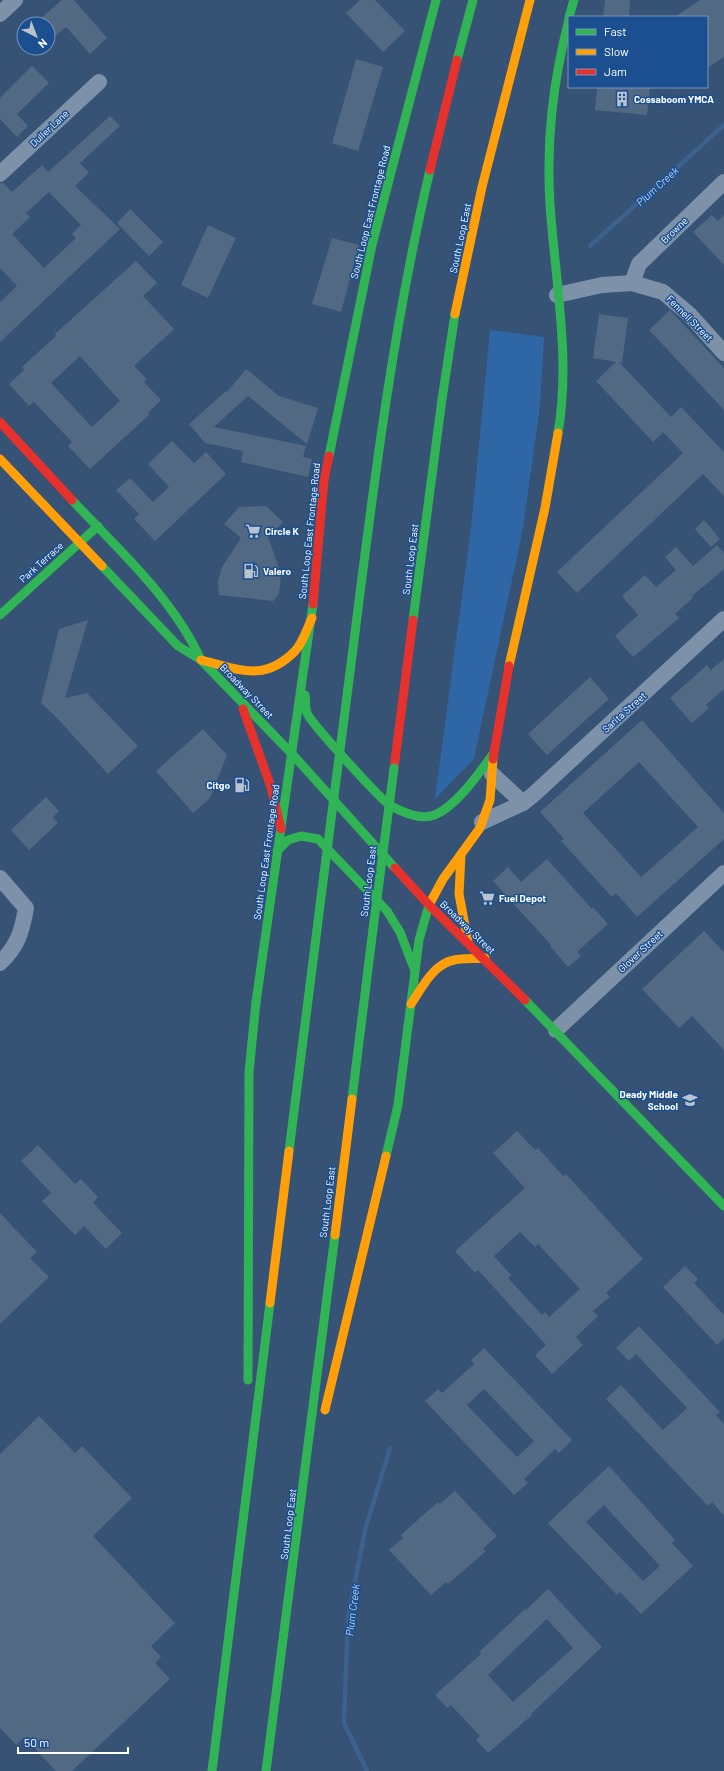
<svg xmlns="http://www.w3.org/2000/svg" width="724" height="1771" font-family="Barlow,sans-serif">
<rect width="100%" height="100%" fill="#365274"/>
<path fill="#2f66a5" d="M 490,330 L 544,337 L 540,406 L 523,528 L 474,759 L 435,799 L 471,528 Z"/>
<g fill="none" stroke-linecap="round" stroke-linejoin="round">
<g stroke="#3b618d" stroke-width="4.5">
<path d="M 590,246 L 724,125"/>
<path d="M 367,1771 L 344,1723 L 348,1618 L 365,1530 L 390,1448"/>
</g>
</g>
<g fill="#526984" fill-rule="evenodd">
<path d="M 62,0 L 74,0 L 107,38 L 90,54 L 66,27 L 55,36 L 48,28 L 48,24 L 45,24 L 40,19 Z"/>
<path d="M 360,0 L 375,0 L 405,31 L 383,52 L 346,13 Z"/>
<path d="M 605,0 L 630,0 L 629,17 L 603,17 Z"/>
<path d="M 700,0 L 724,0 L 724,57 L 707,68 L 707,17 L 675,17 Z"/>
<path d="M 356,59 L 383,67 L 358,151 L 332,143 Z"/>
<path d="M 32,66 L 49,83 L 17,114 L 28,126 L 17,137 L 0,119 L 0,98 Z"/>
<path d="M 597,87 L 650,87 L 647,115 L 595,110 Z"/>
<path d="M 110,116 L 120,126 L 80,163 L 89,173 L 75,186 L 120,229 L 0,342 L 0,302 L 17,286 L 0,268 L 0,183 L 3,183 L 12,192 L 42,165 L 48,172 ZM 49,192 L 81,225 L 72,234 L 76,238 L 44,268 L 12,234 L 30,217 L 26,213 Z"/>
<path d="M 130,209 L 163,242 L 149,256 L 117,223 Z"/>
<path d="M 712,215 L 718,221 L 724,215 L 724,265 L 693,232 Z"/>
<path d="M 208,225 L 236,238 L 208,298 L 181,285 Z"/>
<path d="M 332,238 L 359,245 L 341,312 L 312,304 Z"/>
<path d="M 136,261 L 157,283 L 143,296 L 174,329 L 134,366 L 147,379 L 144,382 L 161,400 L 148,413 L 149,415 L 90,469 L 68,446 L 72,442 L 34,402 L 29,406 L 9,384 L 24,370 L 22,367 L 56,336 L 55,334 ZM 80,356 L 120,401 L 92,427 L 51,383 Z"/>
<path d="M 670,310 L 724,368 L 724,410 L 649,330 Z"/>
<path d="M 599,314 L 628,318 L 622,363 L 619,362 L 671,417 L 681,407 L 724,452 L 724,496 L 703,474 L 577,593 L 557,572 L 683,453 L 663,432 L 653,442 L 596,381 L 616,362 L 593,358 Z"/>
<path d="M 246,369 L 279,396 L 318,408 L 307,444 L 248,396 L 214,427 L 306,446 L 303,457 L 312,459 L 308,477 L 241,462 L 243,451 L 205,443 L 189,424 L 226,391 L 227,392 Z"/>
<path d="M 172,441 L 194,463 L 206,452 L 226,474 L 155,541 L 134,519 L 139,514 L 116,490 L 130,478 L 153,502 L 169,487 L 148,464 Z"/>
<path d="M 266,506 L 283,522 L 268,537 L 281,574 L 279,594 L 273,601 L 219,595 L 218,581 L 222,567 L 241,538 L 224,524 L 239,507 Z"/>
<path d="M 704,520 L 720,539 L 711,547 L 695,529 Z"/>
<path d="M 717,545 L 724,553 L 724,569 L 692,596 L 693,598 L 675,614 L 679,618 L 633,657 L 615,636 L 638,615 L 622,596 L 645,575 L 656,587 L 676,570 L 665,557 L 676,547 L 693,566 Z"/>
<path d="M 88,620 L 65,698 L 87,693 L 138,746 L 108,774 L 58,719 L 41,703 L 59,629 Z"/>
<path d="M 724,659 L 724,689 L 706,705 L 709,708 L 692,723 L 670,698 L 707,665 L 711,670 Z"/>
<path d="M 590,677 L 609,699 L 547,755 L 528,734 Z"/>
<path d="M 642,720 L 724,813 L 724,839 L 637,917 L 616,893 L 612,897 L 561,841 L 564,839 L 540,812 ZM 639,762 L 698,827 L 641,877 L 583,813 Z"/>
<path d="M 203,729 L 227,755 L 210,798 L 193,813 L 156,771 Z"/>
<path d="M 46,797 L 59,811 L 53,817 L 58,823 L 29,850 L 11,830 Z"/>
<path d="M 547,859 L 592,909 L 593,907 L 608,924 L 577,952 L 581,956 L 568,967 L 550,946 L 551,945 L 493,881 L 508,867 L 521,882 Z"/>
<path d="M 704,931 L 724,952 L 724,1050 L 692,1016 L 679,1028 L 642,989 Z"/>
<path d="M 517,1131 L 535,1150 L 538,1148 L 563,1176 L 566,1174 L 643,1259 L 606,1293 L 610,1297 L 593,1311 L 598,1316 L 576,1337 L 583,1345 L 552,1374 L 535,1355 L 546,1345 L 478,1270 L 475,1273 L 455,1251 L 525,1188 L 493,1153 ZM 520,1232 L 535,1247 L 538,1244 L 580,1289 L 549,1317 L 545,1312 L 542,1315 L 508,1278 L 511,1275 L 494,1256 Z"/>
<path d="M 38,1145 L 75,1184 L 81,1179 L 98,1197 L 93,1203 L 122,1233 L 106,1249 L 84,1226 L 75,1235 L 42,1201 L 51,1193 L 21,1161 Z"/>
<path d="M 0,1213 L 37,1252 L 30,1258 L 49,1277 L 0,1324 Z"/>
<path d="M 685,1266 L 698,1279 L 694,1283 L 724,1315 L 724,1338 L 717,1345 L 663,1287 Z"/>
<path d="M 639,1326 L 720,1412 L 716,1415 L 724,1424 L 724,1516 L 712,1502 L 708,1506 L 606,1399 L 621,1385 L 663,1430 L 687,1408 L 636,1354 L 629,1361 L 616,1348 Z"/>
<path d="M 484,1348 L 572,1440 L 559,1453 L 555,1449 L 524,1479 L 528,1483 L 514,1495 L 425,1401 L 438,1389 L 442,1393 L 474,1364 L 471,1360 ZM 484,1389 L 534,1441 L 517,1457 L 467,1405 Z"/>
<path d="M 39,1416 L 75,1453 L 82,1446 L 132,1498 L 93,1536 L 175,1623 L 151,1646 L 161,1657 L 155,1663 L 170,1679 L 72,1771 L 56,1771 L 24,1737 L 16,1745 L 0,1728 L 0,1454 Z"/>
<path d="M 609,1466 L 675,1540 L 672,1543 L 693,1566 L 641,1614 L 620,1592 L 617,1595 L 548,1523 ZM 604,1505 L 660,1566 L 643,1581 L 586,1522 Z"/>
<path d="M 455,1491 L 497,1536 L 483,1549 L 486,1551 L 448,1584 L 446,1582 L 431,1595 L 389,1550 L 403,1538 L 401,1535 L 438,1502 L 440,1504 Z"/>
<path d="M 548,1589 L 602,1647 L 531,1714 L 532,1715 L 488,1753 L 476,1740 L 480,1736 L 451,1705 L 447,1708 L 435,1695 L 481,1654 L 479,1652 L 525,1609 L 526,1610 ZM 547,1619 L 573,1648 L 513,1702 L 488,1675 Z"/>
</g>
<g fill="none" stroke-linecap="round" stroke-linejoin="round">
<g stroke="#7d92a8" stroke-width="16">
<path d="M 0,14 L 15,0"/>
<path d="M 0,174 L 99,82"/>
<path d="M 632,283 L 639,264 L 724,182"/>
<path d="M 557,295 L 602,285 L 632,283 L 663,292 L 690,315 L 724,353"/>
<path d="M 492,774 L 523,803"/>
<path d="M 482,822 L 523,803 L 533,795 L 724,619"/>
<path d="M 0,878 L 26,908 C 22,931 18,946 0,963"/>
<path d="M 556,1030 L 724,873"/>
</g>
<g stroke="#30b455" stroke-width="9">
<path d="M 569,17 L 574,0"/>
<path d="M 457,60 L 473,0"/>
<path d="M 558,433 C 571,358 555,280 550,204 C 546,139 553,82 569,19"/>
<path d="M 329,456 L 372,245 L 436,0"/>
<path d="M 72,500 C 118,549 173,598 201,660"/>
<path d="M 102,566 L 178,646 L 201,660 L 293,755 L 395,868"/>
<path d="M 0,615 L 98,526"/>
<path d="M 413,620 L 442,399 L 455,314"/>
<path d="M 305,695 C 306,701 305,708 307,713 C 310,722 381,800 391,806 C 402,812 418,819 431,816 C 454,810 480,772 493,754"/>
<path d="M 344,719 C 368,535 387,351 430,170"/>
<path d="M 277,851 L 288,840 L 301,836 L 318,839 L 387,911 L 400,932 L 415,971"/>
<path d="M 525,1000 L 724,1206"/>
<path d="M 256,1002 L 313,604"/>
<path d="M 352,1099 L 373,929"/>
<path d="M 289,1151 L 324,874"/>
<path d="M 386,1156 L 398,1105 L 419,940 L 429,905"/>
<path d="M 248,1380 L 249,1072 L 256,1002"/>
<path d="M 212,1771 L 270,1303"/>
<path d="M 266,1771 L 335,1235"/>
</g>
<g stroke="#ff9f0a" stroke-width="9">
<path d="M 455,314 L 482,187 L 530,0"/>
<path d="M 0,459 L 102,566"/>
<path d="M 201,660 C 238,669 264,683 295,651 C 303,643 307,628 312,618"/>
<path d="M 509,666 L 545,508 L 558,433"/>
<path d="M 461,855 L 459,894 L 468,942"/>
<path d="M 429,905 L 443,879 L 480,828 L 490,800 L 493,759"/>
<path d="M 411,1004 C 422,988 433,964 454,960 C 464,958 475,959 485,958"/>
<path d="M 335,1235 L 352,1099"/>
<path d="M 270,1303 L 289,1151"/>
<path d="M 325,1410 L 386,1156"/>
</g>
<g stroke="#e5322d" stroke-width="9">
<path d="M 430,170 L 457,60"/>
<path d="M 0,422 L 72,500"/>
<path d="M 313,604 L 324,480 L 329,456"/>
<path d="M 243,709 L 271,787 L 281,829"/>
<path d="M 493,759 L 509,666"/>
<path d="M 394,768 L 413,620"/>
<path d="M 395,868 L 429,905 L 525,1000"/>
</g>
<g stroke="#30b455" stroke-width="9">
<path d="M 324,874 L 344,719"/>
<path d="M 373,929 L 394,768"/>
</g>
</g>
<defs>
<g id="building-bare" transform="scale(1.2)"><path d="M-4-6H4V6H1V3H-1V6H-4ZM-2.5-4.3h1.7v1.8h-1.7ZM.8-4.3h1.7v1.8H.8ZM-2.5-1h1.7V.8h-1.7ZM.8-1h1.7V.8H.8Z" fill="#b9c2ce" stroke="#1b4f8f" stroke-width="2.5" paint-order="stroke"/></g>
<g id="supermarket-bare" transform="scale(1.2)"><path d="M-6-5.5h2.5l.6 2H6L4.5 2H-2.5L-4.4-4H-6ZM-1.5 3.2a1.3 1.3 0 1 0 .1 0ZM3 3.2a1.3 1.3 0 1 0 .1 0Z" fill="#b9c2ce" stroke="#1b4f8f" stroke-width="2.5" paint-order="stroke"/></g>
<g id="fuel-bare" transform="scale(1.2)"><path d="M-5.5-6h7V0h2V4h1.3V-2.5L3-4.5l.8-.8L6-3V5H2.5V1h-1V6h-7ZM-4.2-4.7v3.2H.2V-4.7Z" fill="#b9c2ce" stroke="#1b4f8f" stroke-width="2.5" paint-order="stroke"/></g>
<g id="school-bare" transform="scale(1.2)"><path d="M0-5L7-2L0 1L-7-2ZM-4 1L0 2.5L4 1V4Q0 6-4 4Z" fill="#b9c2ce" stroke="#1b4f8f" stroke-width="2.5" paint-order="stroke"/></g>
</defs>
<g fill-rule="evenodd">
<use href="#building-bare" x="622" y="99"/>
<use href="#supermarket-bare" x="253" y="531"/>
<use href="#fuel-bare" x="251" y="571"/>
<use href="#fuel-bare" x="242" y="785"/>
<use href="#supermarket-bare" x="487" y="898"/>
<use href="#school-bare" x="690" y="1100"/>
</g>
<g text-anchor="middle" dominant-baseline="central" stroke-width="3" stroke-linejoin="round" paint-order="stroke">
<g font-size="10" font-weight="bold" fill="#fff" stroke="#1b4f8f" text-anchor="start">
<text x="634" y="99">Cossaboom YMCA</text>
<text x="265" y="531">Circle K</text>
<text x="263" y="571">Valero</text>
<text x="230" y="785" text-anchor="end">Citgo</text>
<text x="499" y="898">Fuel Depot</text>
<text x="678" y="1094" text-anchor="end">Deady Middle<tspan x="678" dy="12">School</tspan></text>
</g>
<g font-size="10" fill="#fff" stroke="#1b4f8f">
<text transform="translate(49 128) rotate(-43)">Duller Lane</text>
<text transform="translate(370 212) rotate(-76)">South Loop East Frontage Road</text>
<text transform="translate(674 230) rotate(-44)">Browne</text>
<text transform="translate(460 238) rotate(-78)">South Loop East</text>
<text transform="translate(690 318) rotate(45)">Fennell Street</text>
<text transform="translate(309 531) rotate(-84)">South Loop East Frontage Road</text>
<text transform="translate(410 559) rotate(-83)">South Loop East</text>
<text transform="translate(41 562) rotate(-42)">Park Terrace</text>
<text transform="translate(247 691) rotate(46)">Broadway Street</text>
<text transform="translate(624 712) rotate(-42)">Sarita Street</text>
<text transform="translate(266 852) rotate(-82)">South Loop East Frontage Road</text>
<text transform="translate(368 881) rotate(-83)">South Loop East</text>
<text transform="translate(468 927) rotate(44)">Broadway Street</text>
<text transform="translate(640 951) rotate(-43)">Glover Street</text>
<text transform="translate(327 1202) rotate(-83)">South Loop East</text>
<text transform="translate(288 1524) rotate(-83)">South Loop East</text>
</g>
<g font-size="11" font-style="italic" fill="#b5d3f5" stroke="#1b4f8f">
<text transform="translate(657 186) rotate(-42)">Plum Creek</text>
<text transform="translate(352 1610) rotate(-83)">Plum Creek</text>
</g>
</g>
<rect x="568" y="16" width="140" height="72" fill="#1b4f8f" stroke="#7695bc"/>
<rect x="576" y="29" width="20" height="6" fill="#30b455" stroke="#7695bc"/>
<text x="604" y="36" font-size="12" fill="#ffffff">Fast</text>
<rect x="576" y="49" width="20" height="6" fill="#ff9f0a" stroke="#7695bc"/>
<text x="604" y="56" font-size="12" fill="#ffffff">Slow</text>
<rect x="576" y="69" width="20" height="6" fill="#e5322d" stroke="#7695bc"/>
<text x="604" y="76" font-size="12" fill="#ffffff">Jam</text>
<g transform="translate(36 36) rotate(138)"><circle r="19" fill="#1b4f8f" stroke="#7695bc"/>
<path d="M0-3L7 15L0 10L-7 15Z" fill="#b9c2ce"/>
<text y="-6" font-size="11" font-weight="bold" text-anchor="middle" fill="#ffffff">N</text>
</g>
<path d="M18 1747v6h110v-6" fill="none" stroke="#ffffff" stroke-width="2"/>
<text x="24" y="1747" font-size="12" fill="#ffffff" stroke="#1b4f8f" stroke-width="3" paint-order="stroke">50 m</text>
</svg>
